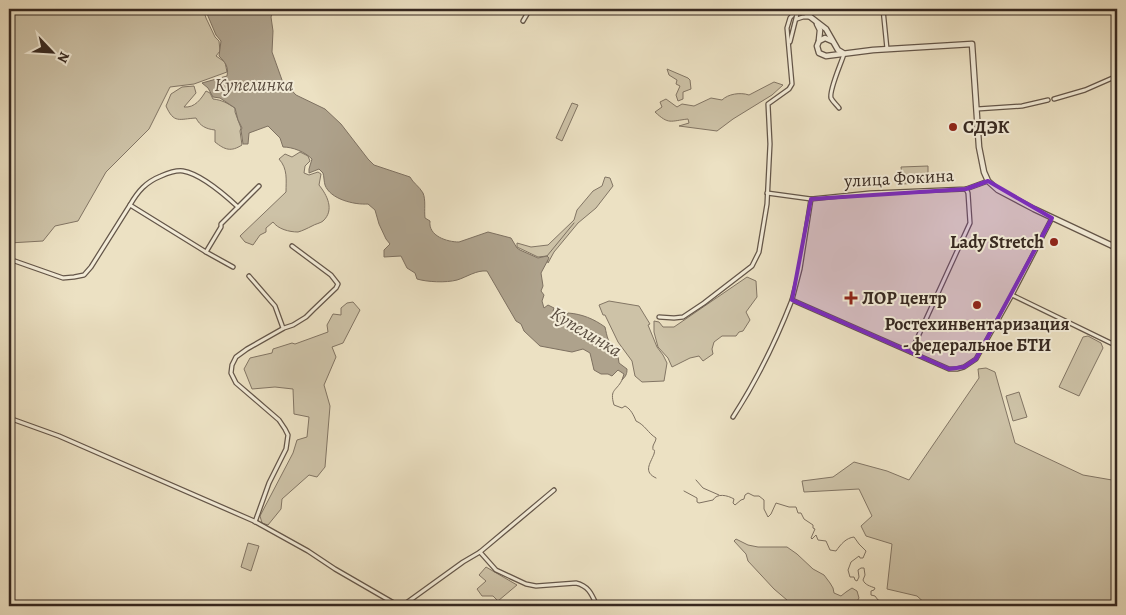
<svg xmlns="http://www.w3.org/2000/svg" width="1126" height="615" font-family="Alegreya,serif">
<rect width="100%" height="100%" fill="#ece1c3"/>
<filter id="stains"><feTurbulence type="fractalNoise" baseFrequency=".004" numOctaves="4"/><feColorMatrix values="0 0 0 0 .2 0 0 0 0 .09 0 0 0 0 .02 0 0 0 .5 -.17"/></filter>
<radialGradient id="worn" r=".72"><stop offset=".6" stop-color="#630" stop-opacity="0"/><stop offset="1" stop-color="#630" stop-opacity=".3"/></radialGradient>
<g fill="#cdc2a7" stroke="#827564">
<path d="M 9,9 L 203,9 L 206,18 L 215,37 L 219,41 L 220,51 L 216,56 L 225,62 L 227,72 L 194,84 L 170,87 L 149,129 L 106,172 L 78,221 L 55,226 L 43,241 L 9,243 Z"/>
<path d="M 667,69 L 688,78 L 690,80 L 691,89 L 683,92 L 683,99 L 678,101 L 676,95 L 680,86 L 676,84 L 677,80 L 669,75 Z"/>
<path d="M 774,82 L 783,85 L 772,95 L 733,119 L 717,131 L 679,126 L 689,123 L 688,119 C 670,121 669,125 655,112 L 662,107 L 660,102 L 666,99 L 677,107 L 682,104 L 694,106 L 711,98 L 722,100 C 728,94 740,92 749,95 Z"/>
<path d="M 194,86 L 196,93 L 184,107 C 195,108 201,99 206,91 L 210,93 L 213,99 C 222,100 227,103 235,108 L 235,112 L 241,128 L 240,131 L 242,145 C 231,152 225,150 215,142 L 215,130 C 206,129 200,126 196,118 C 179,119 174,124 166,106 L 171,94 L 182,87 Z"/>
<path d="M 572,103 L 578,105 L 562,141 L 556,138 Z"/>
<path d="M 300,152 L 308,156 L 310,161 L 305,166 L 304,173 L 309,175 L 318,172 L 321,174 L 319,185 C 327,195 335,210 323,221 C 321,223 315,224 312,226 C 308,228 302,231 298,232 C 289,232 278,229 273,222 L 266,228 L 266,232 L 260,235 L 253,245 L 245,242 L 240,236 L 286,192 C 286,180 288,169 279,159 L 285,154 L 292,157 Z"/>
<path d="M 928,166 L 928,182 L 903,184 L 901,167 Z"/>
<path d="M 605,177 L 610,178 L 613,186 L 596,208 L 578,223 L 554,252 L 548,263 L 547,256 L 538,257 L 517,247 L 517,243 L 531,247 L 548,245 L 574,220 L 577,210 L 593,191 L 602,186 Z"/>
<path d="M 747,277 L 756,281 L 757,297 L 746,312 L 750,320 L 743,331 L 739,332 L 736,336 L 722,336 L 714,342 L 712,349 L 713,354 L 703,361 L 699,356 L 690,358 L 672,367 L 668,358 L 658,347 L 654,332 L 654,321 L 659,322 L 663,327 L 674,327 Z"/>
<path d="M 609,301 L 639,306 L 650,324 L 648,325 L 657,347 L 663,355 L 667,363 L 664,381 L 642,382 L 635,376 L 632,361 L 618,342 L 605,315 L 603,315 L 599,305 Z"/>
<path d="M 353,302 L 360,310 L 343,343 L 332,347 L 336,357 L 324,385 L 330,406 L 325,467 L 317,477 L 309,475 L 282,499 L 281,509 L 268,525 L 262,523 L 260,516 L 293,453 L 297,440 L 307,437 L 309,417 L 294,414 L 293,389 L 275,387 L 252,389 L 244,369 L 250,358 L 272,353 L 273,349 L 292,343 L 295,344 L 328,332 L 327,325 L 333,314 L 341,315 L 341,308 L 347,303 Z"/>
<path d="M 1088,336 L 1101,343 L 1103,348 L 1079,396 L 1059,387 L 1083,337 Z"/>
<path d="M 986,368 L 995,372 L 1015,443 L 1083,475 L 1112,480 L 1117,470 L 1117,606 L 928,606 L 917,596 L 887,589 L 892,544 L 866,536 L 861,526 L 872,516 L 859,489 L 804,492 L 802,481 L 833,477 L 854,462 L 887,471 L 909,480 L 979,378 L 978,369 Z"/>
<path d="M 1019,392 L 1027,417 L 1013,421 L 1006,396 Z"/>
<path d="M 736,539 L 748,545 L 758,547 L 787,547 L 797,554 L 813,569 L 824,575 L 830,583 L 833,588 L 834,593 L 841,596 L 846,592 L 852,588 L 857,591 L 859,598 L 854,606 L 794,606 L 774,589 L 748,561 L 746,554 L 734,541 Z"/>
<path d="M 248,543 L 259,546 L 251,571 L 241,567 Z"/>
<path d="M 486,567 L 517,585 L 498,601 L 493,596 L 482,596 L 477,589 L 486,581 L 479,575 Z"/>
</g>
<path fill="#aea28c" stroke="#7e7161" d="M 205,9 L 274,9 L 271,17 L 273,31 L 272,52 L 282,80 L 296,95 L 325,109 L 341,124 L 368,159 L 374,165 L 410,177 C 413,183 419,186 423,193 C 426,200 424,210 425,218 L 430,221 C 428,236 447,242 459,242 L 488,232 L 511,238 L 517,248 L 520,250 L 538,258 L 547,256 L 549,258 L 541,273 L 543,286 L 541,291 L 544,295 L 542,301 L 544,308 L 548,305 L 554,308 L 553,311 L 566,316 L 568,313 C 582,314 594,319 605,327 C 607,336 608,345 617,349 L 619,363 L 627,369 C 627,374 626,376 622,380 L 624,374 L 618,370 L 612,376 L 608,374 L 601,374 L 594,370 L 590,353 L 583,349 L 572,352 L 540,346 L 524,331 L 521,324 L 516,321 L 487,271 C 476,270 467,277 457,280 C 446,283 427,282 417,279 L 415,273 L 407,268 L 401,256 L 384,257 L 384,250 L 390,244 L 386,239 L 379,224 L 375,210 L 368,204 C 354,205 330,199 325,185 C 324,182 324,176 323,173 L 319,169 L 309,173 L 309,169 L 312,159 C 305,152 293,147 283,147 L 280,138 L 268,126 L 249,133 L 248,144 L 243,144 L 241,130 L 242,128 L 238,120 L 235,108 L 220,98 L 213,97 L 208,88 L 202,83 L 227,76 C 229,67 225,62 219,56 L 221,41 L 216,35 Z"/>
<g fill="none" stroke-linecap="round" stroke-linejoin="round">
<g stroke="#7e7161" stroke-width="1">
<path d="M 547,256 L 574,223"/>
<path d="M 623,378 C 617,392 609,388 614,405 L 622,408 L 625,406 C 631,409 634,416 636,421 C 645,425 648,433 656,438 C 656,441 654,443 653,446 C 652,454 656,446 654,454 C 650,464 643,472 656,478"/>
<path d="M 696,480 L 703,488 L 719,495"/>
<path d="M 684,491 L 697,498 L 697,502 L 699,503 L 713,500 C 717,493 727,495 734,499 L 733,503 L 735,505 L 741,500 L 744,499 L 745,495 L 748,493 L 754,496 L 759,496 L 764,500 L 764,509 L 768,517 L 771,514 L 776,503 L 789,507 L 796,507 L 798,513 L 801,513 L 804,519 L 813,525 L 813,528 L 815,529 L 811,538 L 812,539 L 816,535 L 818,540 L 826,541 L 830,550 L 836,551 C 841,544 846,538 854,537 L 859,544 L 866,551 L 863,558 L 860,558 L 859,556 L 851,562 L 848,570 L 850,577 L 854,577 L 855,580 L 857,581 L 859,577 L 858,570 L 861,568 L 864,568 L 865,575 L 863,580 C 865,585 870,586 875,588 L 874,590 L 871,591 L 871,595 L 875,596 L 878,600 L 888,603 L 886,606"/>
</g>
<g stroke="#645649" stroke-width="5.5">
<g id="minor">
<path d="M 883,9 L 887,49"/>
<path d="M 797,19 L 803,17 L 809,17"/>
<path d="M 523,21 L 530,9"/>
<path d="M 790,42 L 798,10"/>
<path d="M 1054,99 L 1085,90 L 1117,76"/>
<path d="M 839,108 C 837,105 833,102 831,98 C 829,90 841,64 844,54"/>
<path d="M 977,109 L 1022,106 L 1048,100"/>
<path d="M 767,193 L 811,199 L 870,193 L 966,189 L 988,181"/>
<path d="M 811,199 L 800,269 L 792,300 L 949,369 L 957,369 L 964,367 L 976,359 L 1012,295 L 1052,218"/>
<path d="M 130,205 C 138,191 146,182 161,176 C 168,173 176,170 183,171 C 201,174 225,195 238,207"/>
<path d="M 9,259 L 63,278 L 74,277 L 84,275 L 91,267 L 130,205 L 206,252"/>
<path d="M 233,267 L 206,252 L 221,227 L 221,224 L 259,186"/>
<path d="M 249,276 L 275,306 L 283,328"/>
<path d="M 1012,295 L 1117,346"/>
<path d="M 659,317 L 674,318 L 683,317 L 704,303 L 752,266 L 759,252 L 767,204 L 770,144 L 768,104 L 789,89 L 792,84 L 787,28 L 790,18 L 798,9"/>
<path d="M 911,352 L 970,223 L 968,193 L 966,189"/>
<path d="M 733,417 C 757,380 776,341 792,300"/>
<path d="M 9,418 L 59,436 L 254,521 L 308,551 L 335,569 L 399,606"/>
<path d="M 255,522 L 269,483 L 286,449 L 288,435 L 285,429 L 279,420 L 236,383 L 231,373 L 232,365 L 236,357 L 247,349 L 284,328 L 293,325 L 306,317 L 313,310 L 336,288 L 338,284 L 331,275 L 292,246"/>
<path d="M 480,552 L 496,570 L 526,584 L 536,586 L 576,583 C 589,586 592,595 597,606"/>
<path d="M 402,606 L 463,562 L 480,552 L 554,490"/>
</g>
</g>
<g stroke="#645649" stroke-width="7">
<g id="tertiary">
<path d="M 800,9 L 826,29 L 838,50 L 843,53"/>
<path d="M 817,24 L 820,30 L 819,40"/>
<path d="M 832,41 L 825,38 L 819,41 L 817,46 L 819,53 L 826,56 L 873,50 L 972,44 L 979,147 L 984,172 L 988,181 L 998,190 L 1034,209 L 1117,248"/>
</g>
</g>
<use href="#minor" stroke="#f3ecd8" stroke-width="3"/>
<use href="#tertiary" stroke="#f3ecd8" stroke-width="4.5"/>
</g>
<path fill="#7b2cbf" fill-opacity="0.2" stroke="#7b2cbf" stroke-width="4" stroke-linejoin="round" d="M 988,181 L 1052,218 L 976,359 L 964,367 L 949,369 L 792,300 L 811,199 L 966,189 Z"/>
<g fill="#8f2418" stroke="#f3ecd8" stroke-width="2">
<circle cx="953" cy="127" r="5"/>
<circle cx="1054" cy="242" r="5"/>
<path d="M848.5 290.5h5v5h5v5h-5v5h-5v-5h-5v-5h5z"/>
<circle cx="977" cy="305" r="5"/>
</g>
<g text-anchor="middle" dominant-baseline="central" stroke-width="4" stroke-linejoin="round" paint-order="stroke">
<g font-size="18" font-weight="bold" fill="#362820" stroke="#f3ecd8" text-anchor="start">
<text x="963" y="127">СДЭК</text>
<text x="1044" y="242" text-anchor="end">Lady Stretch</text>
<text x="862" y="298">ЛОР центр</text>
<text x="977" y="324" text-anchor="middle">Ростехинвентаризация<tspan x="977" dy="21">- федеральное БТИ</tspan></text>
</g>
<g font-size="18" fill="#362820" stroke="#f3ecd8">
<text transform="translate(899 178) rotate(-3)">улица Фокина</text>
</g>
<g font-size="19" font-style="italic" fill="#5a4d40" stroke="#f3ecd8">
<text x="254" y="85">Купелинка</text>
<text transform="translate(586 332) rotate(31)">Купелинка</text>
</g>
</g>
<rect width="1126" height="615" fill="none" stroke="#ece1c3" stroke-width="30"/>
<rect x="10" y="10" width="1106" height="595" fill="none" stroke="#362820" stroke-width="2.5"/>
<rect x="15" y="15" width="1096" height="585" fill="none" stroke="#362820"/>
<g transform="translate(52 52) rotate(115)" stroke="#f3ecd8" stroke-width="4" paint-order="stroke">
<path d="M0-4L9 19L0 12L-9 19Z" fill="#362820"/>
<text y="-8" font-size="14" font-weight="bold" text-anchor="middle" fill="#362820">N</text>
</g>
<rect width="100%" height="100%" filter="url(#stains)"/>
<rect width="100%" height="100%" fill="url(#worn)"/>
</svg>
